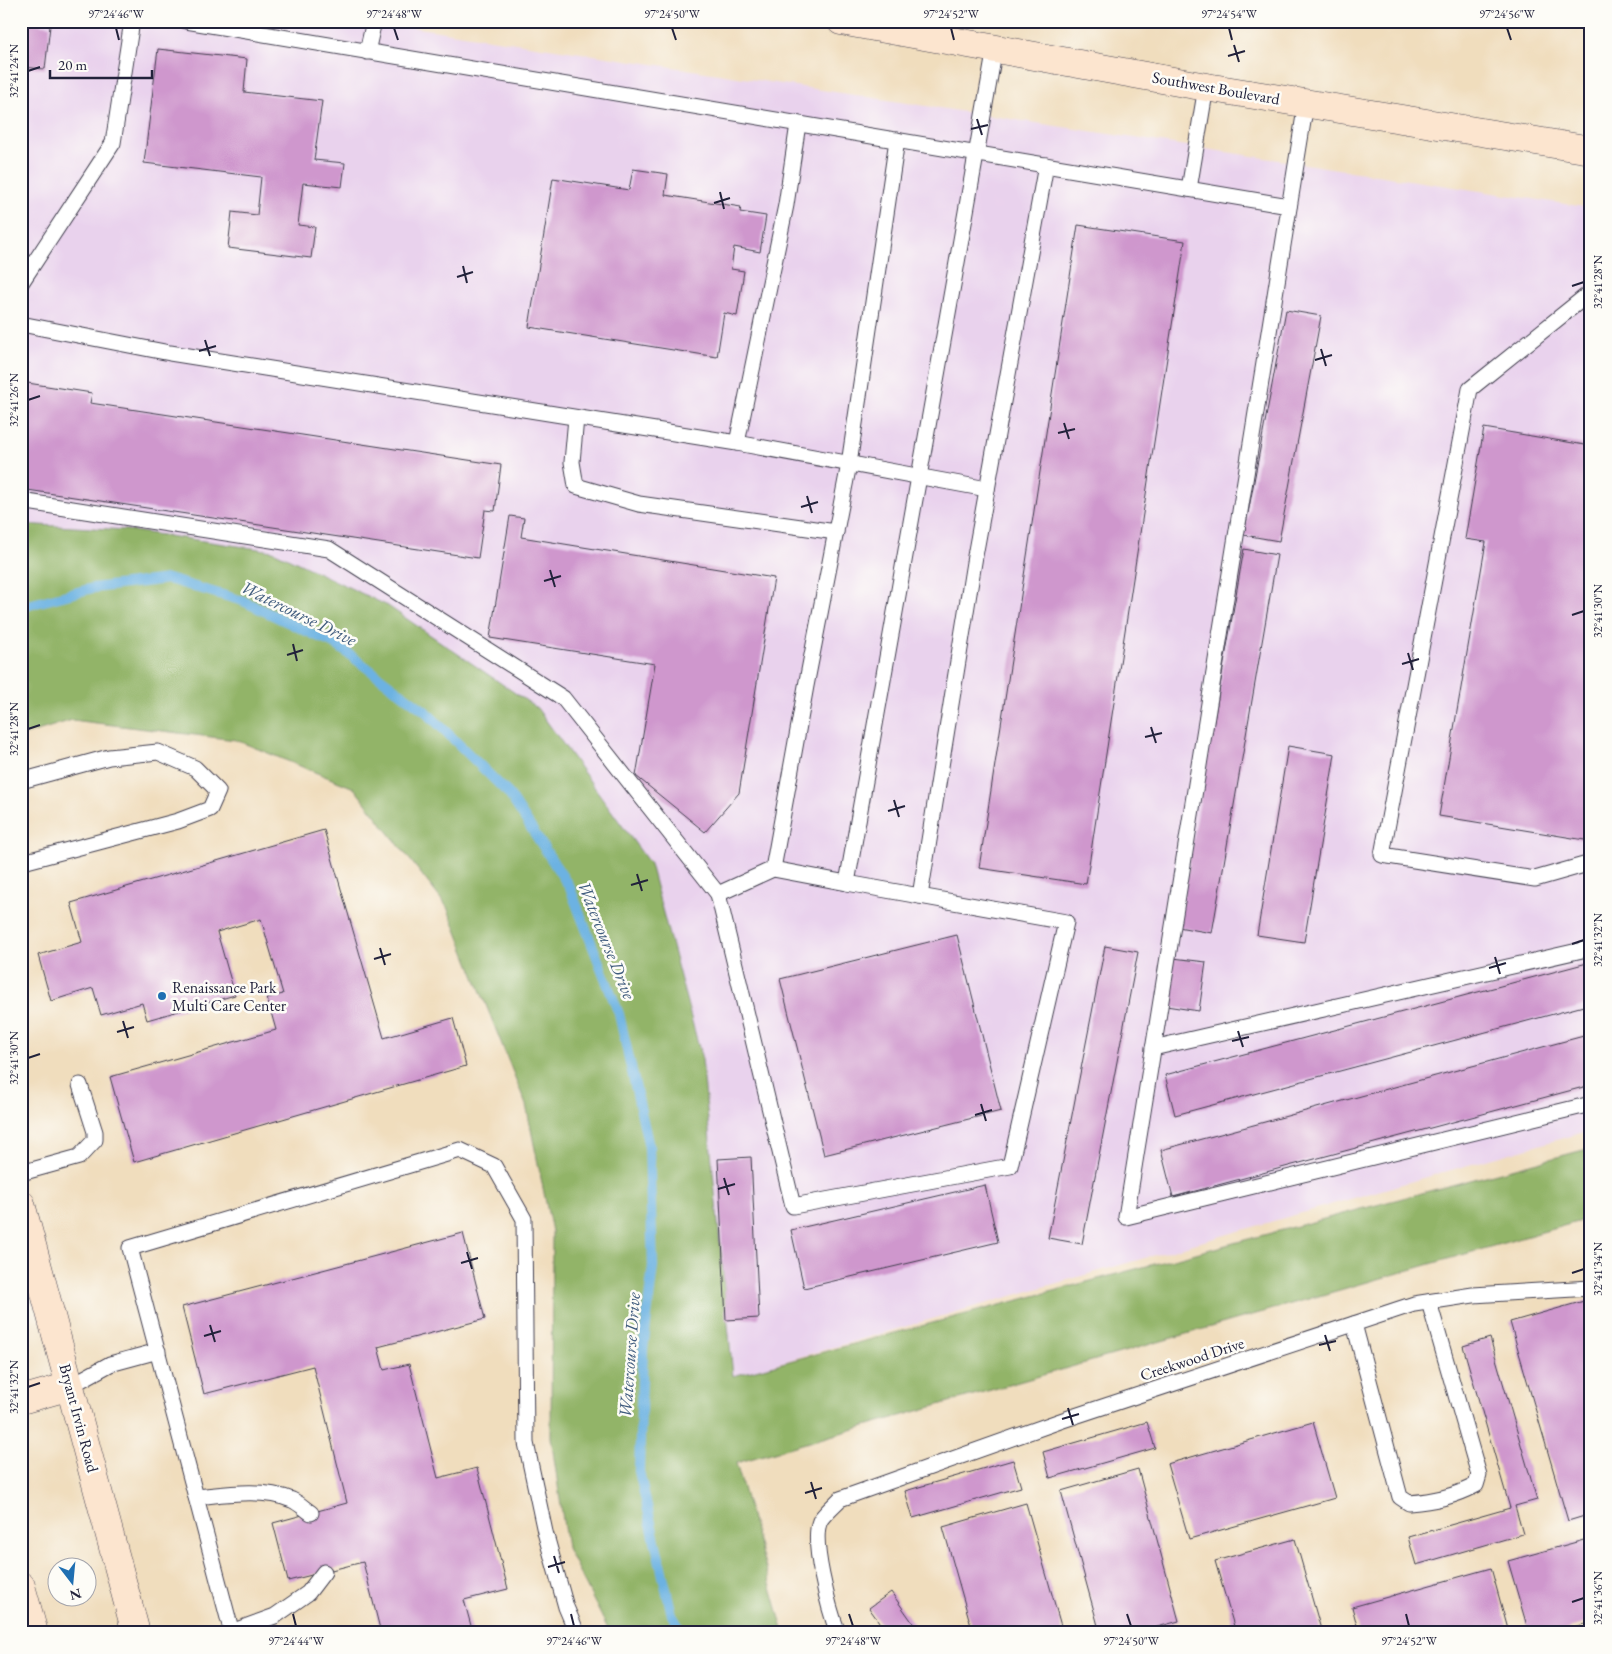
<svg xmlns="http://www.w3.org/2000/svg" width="1612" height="1654" font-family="'EB Garamond',serif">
<rect width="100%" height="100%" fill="#fdfcf7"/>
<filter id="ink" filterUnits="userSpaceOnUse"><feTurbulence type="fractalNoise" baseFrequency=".02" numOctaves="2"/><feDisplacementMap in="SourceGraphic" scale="10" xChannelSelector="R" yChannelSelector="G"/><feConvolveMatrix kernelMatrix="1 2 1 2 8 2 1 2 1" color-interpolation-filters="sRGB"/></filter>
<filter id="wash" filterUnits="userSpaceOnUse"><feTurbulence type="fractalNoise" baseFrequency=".0096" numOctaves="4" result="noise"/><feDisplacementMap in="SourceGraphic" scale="20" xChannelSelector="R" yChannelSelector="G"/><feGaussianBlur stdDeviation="1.12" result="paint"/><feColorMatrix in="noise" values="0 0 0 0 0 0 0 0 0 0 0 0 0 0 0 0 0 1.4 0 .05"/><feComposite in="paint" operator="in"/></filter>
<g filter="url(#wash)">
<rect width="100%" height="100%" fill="#f0ddbd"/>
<path fill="#e9d2ed" d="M 21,21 L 372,21 L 1591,208 L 1591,1130 L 733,1376 L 702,1059 L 273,551 L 127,530 L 21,524 Z"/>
<path fill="#92b468" stroke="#5a6b52" d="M 21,524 L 127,530 L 273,551 L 388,606 L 537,708 L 650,864 L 702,1059 L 733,1376 L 1591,1148 L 1591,1218 L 736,1463 L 784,1633 L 610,1633 L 567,1548 L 551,1437 L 552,1232 L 526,1105 L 447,907 L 354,788 L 236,740 L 72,720 L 21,736 Z"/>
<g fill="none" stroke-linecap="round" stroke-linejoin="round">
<path stroke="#6cb2e2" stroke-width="10" d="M 21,607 L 93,588 L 168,579 L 243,601 L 338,646 L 425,711 L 509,794 L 570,888 L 619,1014 L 649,1147 L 653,1266 L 643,1350 L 639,1471 L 672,1615 L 682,1633"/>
</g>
<g id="blocks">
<g fill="#cf97cd">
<path d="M 21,22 L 50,26 L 45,69 L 21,67 Z"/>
<path d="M 158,49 L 247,59 L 244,92 L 322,101 L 314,160 L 345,163 L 342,187 L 303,183 L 298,225 L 315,227 L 311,258 L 228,248 L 232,212 L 257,215 L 261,177 L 144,163 Z"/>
<path d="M 633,169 L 668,174 L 665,195 L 741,207 L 740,212 L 766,216 L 760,252 L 734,247 L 731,269 L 744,271 L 737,316 L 724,313 L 717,357 L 529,327 L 553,178 L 629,190 Z"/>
<path d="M 1078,225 L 1185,241 L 1086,884 L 979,868 Z"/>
<path d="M 1286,310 L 1321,316 L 1279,541 L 1244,535 Z"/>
<path d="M 21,382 L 92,393 L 90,403 L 501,465 L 495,511 L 485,510 L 478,558 L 21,489 Z"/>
<path d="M 1484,428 L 1591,446 L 1591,841 L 1439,816 L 1486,542 L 1465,539 Z"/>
<path d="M 510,516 L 524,518 L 521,537 L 774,578 L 739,793 L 705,832 L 636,776 L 655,664 L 490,638 Z"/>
<path d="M 1244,549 L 1277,555 L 1212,933 L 1178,927 Z"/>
<path d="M 1288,746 L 1335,754 L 1304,942 L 1257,935 Z"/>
<path d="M 324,830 L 384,1038 L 453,1018 L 466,1066 L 134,1162 L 110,1077 L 276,1030 L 267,998 L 283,994 L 261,919 L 217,932 L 235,995 L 147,1020 L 142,1003 L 101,1015 L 93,988 L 51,1001 L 38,955 L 82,942 L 71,903 Z"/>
<path d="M 957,935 L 1001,1111 L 824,1155 L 780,979 Z"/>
<path d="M 1105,946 L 1138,952 L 1082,1244 L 1048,1238 Z"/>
<path d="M 1173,958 L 1206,962 L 1199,1011 L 1166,1006 Z"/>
<path d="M 1591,962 L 1591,1004 L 1175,1115 L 1165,1075 Z"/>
<path d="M 1591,1034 L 1591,1085 L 1173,1197 L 1161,1150 Z"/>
<path d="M 751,1157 L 759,1318 L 726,1320 L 718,1159 Z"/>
<path d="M 985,1185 L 998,1242 L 804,1288 L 791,1230 Z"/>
<path d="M 463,1233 L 485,1319 L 378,1347 L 384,1370 L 409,1364 L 438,1478 L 477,1468 L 508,1589 L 464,1600 L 473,1633 L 381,1633 L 363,1562 L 288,1581 L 273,1523 L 347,1503 L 313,1366 L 204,1394 L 182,1307 Z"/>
<path d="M 1591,1299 L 1591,1514 L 1568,1521 L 1510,1322 Z"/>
<path d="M 1490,1338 L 1537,1500 L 1515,1506 L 1523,1534 L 1416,1565 L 1408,1537 L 1510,1508 L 1463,1346 Z"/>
<path d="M 1147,1422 L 1155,1448 L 1050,1478 L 1043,1452 Z"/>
<path d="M 1313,1422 L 1335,1498 L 1189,1539 L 1167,1464 Z"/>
<path d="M 1013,1460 L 1021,1487 L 913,1518 L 905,1491 Z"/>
<path d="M 1138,1469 L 1179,1621 L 1136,1633 L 1100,1633 L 1061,1491 Z"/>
<path d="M 1026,1503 L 1063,1633 L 973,1633 L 943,1527 Z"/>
<path d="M 1591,1538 L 1591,1622 L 1553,1633 L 1529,1633 L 1508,1561 Z"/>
<path d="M 1295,1539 L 1322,1633 L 1236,1633 L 1215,1561 Z"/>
<path d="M 1491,1568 L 1509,1633 L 1359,1633 L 1352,1607 Z"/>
<path d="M 891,1592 L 920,1633 L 887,1633 L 869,1608 Z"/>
</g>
</g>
</g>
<g filter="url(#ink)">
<use href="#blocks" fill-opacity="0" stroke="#413e4e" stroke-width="1"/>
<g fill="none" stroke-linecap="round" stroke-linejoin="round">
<g stroke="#413e4e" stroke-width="17">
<g id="lane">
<path d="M 186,21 L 1289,206"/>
<path d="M 367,52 L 374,21"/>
<path d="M 1306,103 L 1126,1217 L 1591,1104"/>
<path d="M 1189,189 L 1206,87"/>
<path d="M 21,283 L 113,143 L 132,21"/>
<path d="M 1591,292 L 1470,389 L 1382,855 L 1535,879 L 1591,863"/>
<path d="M 21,324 L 170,353 L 737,443 L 987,489"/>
<path d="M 576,418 L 572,462 L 576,486 L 639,504 L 836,532"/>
<path d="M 737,443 L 786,205 L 798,124"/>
<path d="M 21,501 L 329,549 L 563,698 L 718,894 L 793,1206 L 1010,1166 L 1066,922 L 847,883 L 995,48"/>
<path d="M 21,781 L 109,757 L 158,752 L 195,768 L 218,791 L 210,809 L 178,821 L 23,862 L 21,857"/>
<path d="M 773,869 L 806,686 L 849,464 L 897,140"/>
<path d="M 718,894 L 773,869 L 847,883"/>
<path d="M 920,896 L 975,556 L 1046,165"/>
<path d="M 1153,1048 L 1591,948"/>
<path d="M 21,1173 L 79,1157 L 95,1140 L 95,1132 L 80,1085"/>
<path d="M 1354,1324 L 1400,1497 L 1409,1503 C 1433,1501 1454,1497 1476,1485 L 1479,1475 L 1429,1302"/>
<path d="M 70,1386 L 110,1364 L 158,1351"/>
<path d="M 196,1497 C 227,1494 262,1488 292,1500 C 299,1503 305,1509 311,1513"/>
<path d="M 231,1632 L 275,1616 L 308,1593 L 324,1572"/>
<path d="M 232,1633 L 130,1248 L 460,1150 L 494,1166 L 524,1219 L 526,1443 L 545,1532 L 566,1607 L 577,1633"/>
<path d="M 838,1633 C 830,1612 809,1538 821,1519 C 826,1512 834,1505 840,1499 L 1063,1420 L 1414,1304 L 1473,1295 L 1591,1288"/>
</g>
</g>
<g stroke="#413e4e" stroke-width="29">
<g id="secondary">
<path d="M 841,21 L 1206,87 L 1591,150"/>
<path d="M 21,1204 L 136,1633"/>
<path d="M 21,1400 L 70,1386"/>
<path d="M 21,1586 L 34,1633"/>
</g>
</g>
<use href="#lane" stroke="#fff" stroke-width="15"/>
<use href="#secondary" stroke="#fce5cf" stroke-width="28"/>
</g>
</g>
<path fill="none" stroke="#22223b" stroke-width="2" d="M 116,28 L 119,40M 394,28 L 398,40M 672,28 L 676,40M 951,28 L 954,40M 1229,28 L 1232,40M 1507,28 L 1511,40M 1234,45 L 1239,62M 1228,56 L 1245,51M 28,71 L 40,67M 977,119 L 982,135M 971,129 L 988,125M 720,192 L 724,209M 714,203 L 730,198M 463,266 L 467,283M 457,277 L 473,272M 1572,286 L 1584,282M 205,340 L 210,356M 1321,349 L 1326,366M 199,351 L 216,346M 1315,360 L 1332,355M 28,400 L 40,396M 1064,423 L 1069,439M 1058,433 L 1075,429M 807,496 L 812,513M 801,507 L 818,502M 550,570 L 555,587M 544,581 L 561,576M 1572,615 L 1584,611M 293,644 L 297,661M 1408,653 L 1413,670M 287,655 L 303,650M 1402,664 L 1419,659M 1151,727 L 1156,743M 28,729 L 40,725M 1145,737 L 1162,733M 894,800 L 899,817M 888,811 L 905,806M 637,874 L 642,891M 631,885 L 648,880M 1572,944 L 1584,940M 380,948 L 385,965M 1495,957 L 1500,974M 374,959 L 391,954M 1489,968 L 1506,963M 123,1021 L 128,1038M 1238,1031 L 1243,1047M 117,1032 L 134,1027M 1232,1041 L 1249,1037M 28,1058 L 40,1054M 981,1104 L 986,1121M 975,1115 L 992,1110M 724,1178 L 729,1195M 718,1189 L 735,1184M 467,1252 L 472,1269M 461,1263 L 478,1258M 1572,1273 L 1584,1269M 210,1325 L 215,1342M 1325,1335 L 1330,1351M 204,1336 L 221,1331M 1319,1345 L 1336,1341M 28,1387 L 40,1383M 1068,1408 L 1073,1425M 1062,1419 L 1079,1414M 811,1482 L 816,1499M 805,1493 L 822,1488M 554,1556 L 559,1573M 548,1567 L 565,1562M 1572,1602 L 1584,1598M 293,1614 L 296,1626M 571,1614 L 574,1626M 849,1614 L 853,1626M 1127,1614 L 1131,1626M 1406,1614 L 1409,1626"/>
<circle fill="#1f6fb2" stroke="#fdfcf7" stroke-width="2" cx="162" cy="996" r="5"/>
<g text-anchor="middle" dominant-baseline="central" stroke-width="5" stroke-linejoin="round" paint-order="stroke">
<g font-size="16" fill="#22223b" stroke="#fdfcf7">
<text transform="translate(1216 88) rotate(10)">Southwest Boulevard</text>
<text transform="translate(1192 1359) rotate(-18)">Creekwood Drive</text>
<text transform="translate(79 1418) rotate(75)">Bryant Irvin Road</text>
</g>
<g font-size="16" fill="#22223b" stroke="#fdfcf7" text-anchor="start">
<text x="172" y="987">Renaissance Park<tspan x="172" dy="18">Multi Care Center</tspan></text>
</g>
<g font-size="18" font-style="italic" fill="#405c7e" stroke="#fdfcf7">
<text transform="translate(299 613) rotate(26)">Watercourse Drive</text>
<text transform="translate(607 940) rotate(68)">Watercourse Drive</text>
<text transform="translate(629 1355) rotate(-86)">Watercourse Drive</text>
</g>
</g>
<rect width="1612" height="1654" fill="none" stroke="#fdfcf7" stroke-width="55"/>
<g transform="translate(72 1582) rotate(164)"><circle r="24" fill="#fdfcf7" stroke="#a5a5ac"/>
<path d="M0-4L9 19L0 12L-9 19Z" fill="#1f6fb2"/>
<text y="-8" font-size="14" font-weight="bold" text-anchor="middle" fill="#22223b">N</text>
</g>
<path d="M50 70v8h102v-8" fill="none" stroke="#22223b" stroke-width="2.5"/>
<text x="58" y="70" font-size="15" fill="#22223b" stroke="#fdfcf7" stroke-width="4" paint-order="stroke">20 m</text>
<rect x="28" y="28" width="1556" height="1598" fill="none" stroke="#22223b" stroke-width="2"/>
<g font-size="12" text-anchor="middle" fill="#22223b">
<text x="116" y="18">97°24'46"W</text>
<text x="394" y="18">97°24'48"W</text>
<text x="672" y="18">97°24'50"W</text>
<text x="951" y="18">97°24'52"W</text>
<text x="1229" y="18">97°24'54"W</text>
<text x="1507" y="18">97°24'56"W</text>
<text transform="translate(14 71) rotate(-90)" y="4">32°41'24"N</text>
<text transform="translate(1598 282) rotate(-90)" y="4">32°41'28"N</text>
<text transform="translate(14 400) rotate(-90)" y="4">32°41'26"N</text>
<text transform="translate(1598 611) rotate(-90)" y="4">32°41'30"N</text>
<text transform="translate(14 729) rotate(-90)" y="4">32°41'28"N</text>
<text transform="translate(1598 940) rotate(-90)" y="4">32°41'32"N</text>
<text transform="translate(14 1058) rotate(-90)" y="4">32°41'30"N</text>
<text transform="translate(1598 1269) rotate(-90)" y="4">32°41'34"N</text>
<text transform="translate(14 1387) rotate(-90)" y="4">32°41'32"N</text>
<text transform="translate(1598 1598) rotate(-90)" y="4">32°41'36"N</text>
<text x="296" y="1645">97°24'44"W</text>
<text x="574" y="1645">97°24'46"W</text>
<text x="853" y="1645">97°24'48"W</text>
<text x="1131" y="1645">97°24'50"W</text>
<text x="1409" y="1645">97°24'52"W</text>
</g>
</svg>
